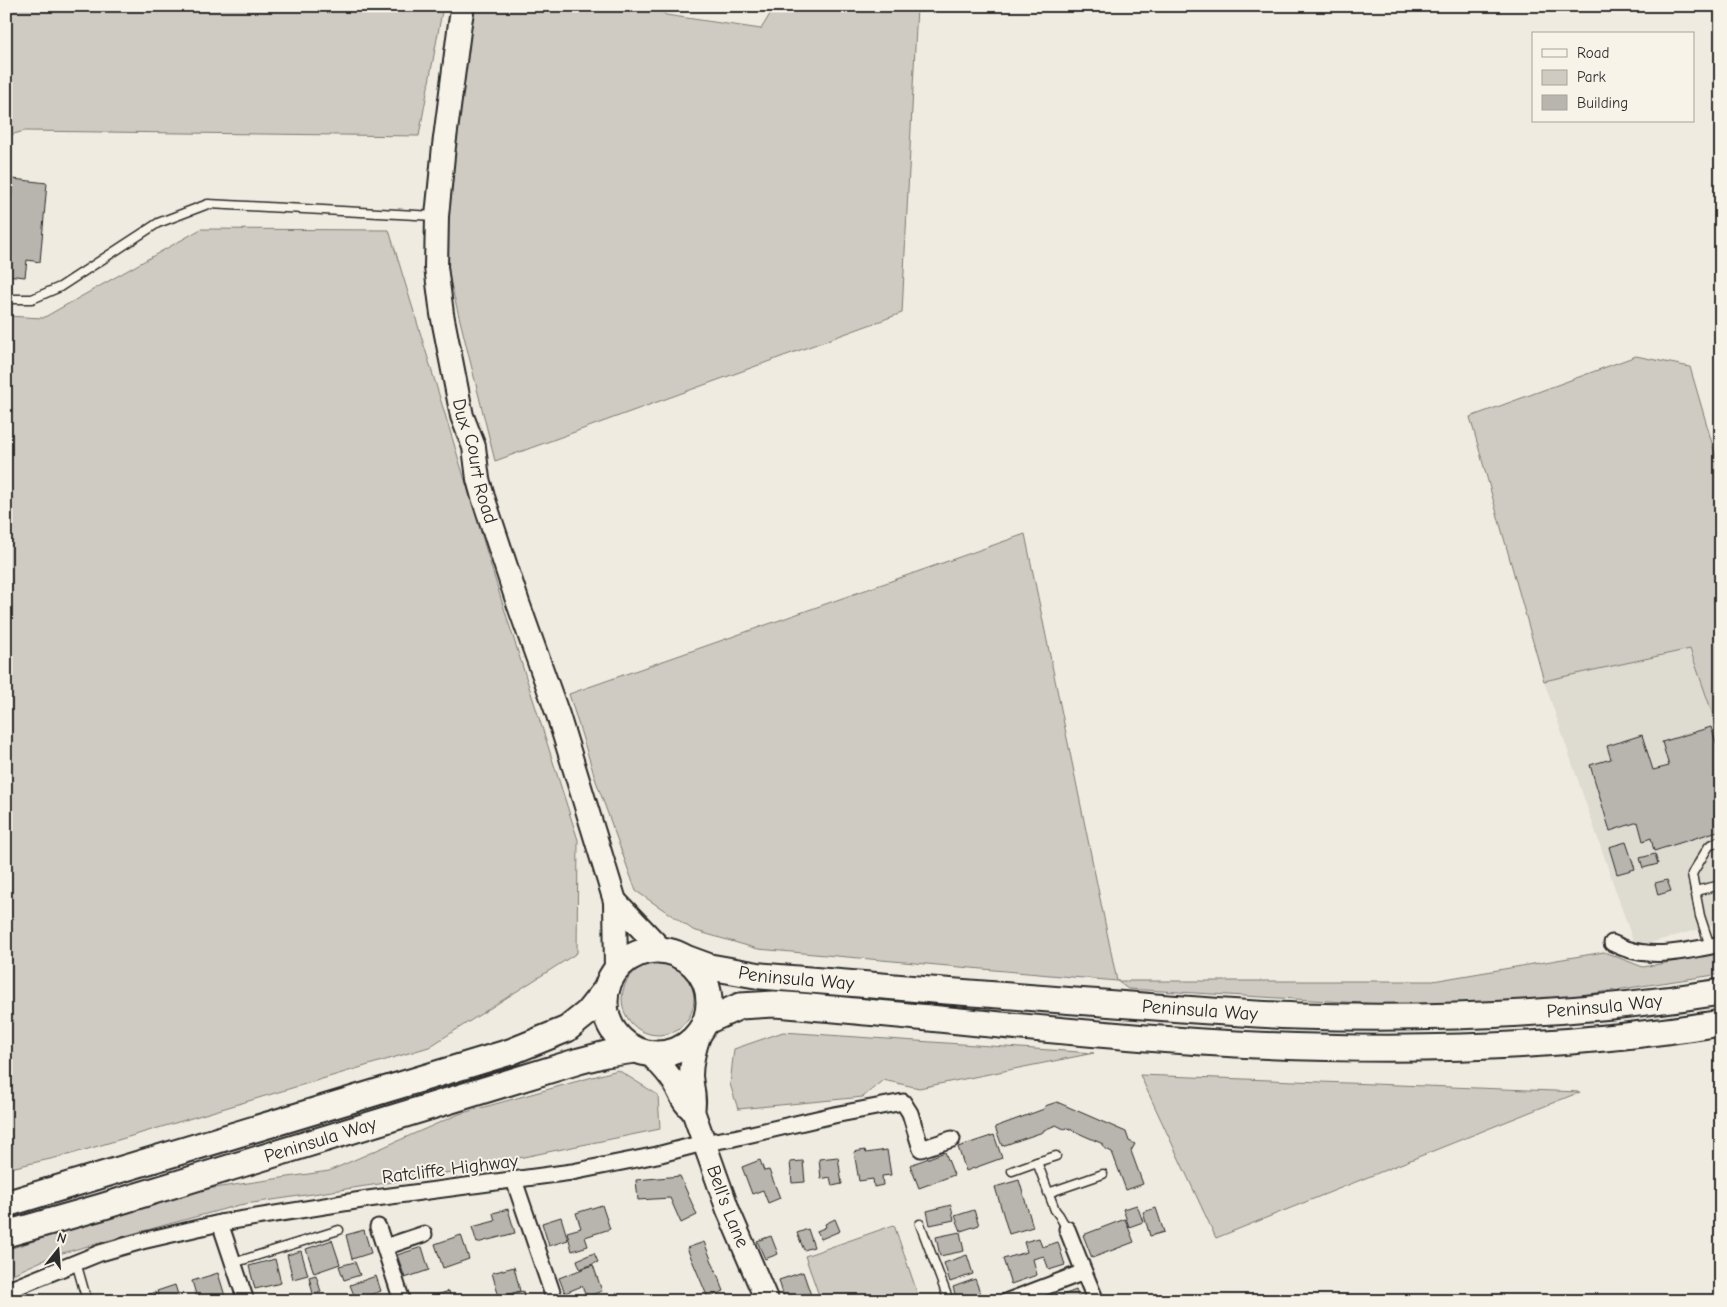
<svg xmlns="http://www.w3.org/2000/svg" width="1727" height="1307" font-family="'Comic Neue',sans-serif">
<rect width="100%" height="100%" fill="#efebe0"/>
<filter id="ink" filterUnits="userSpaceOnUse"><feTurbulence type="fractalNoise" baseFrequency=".02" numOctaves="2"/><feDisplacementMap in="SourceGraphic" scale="10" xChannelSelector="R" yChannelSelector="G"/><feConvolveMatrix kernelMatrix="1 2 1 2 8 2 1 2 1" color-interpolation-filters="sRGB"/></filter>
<g filter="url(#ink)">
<path fill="#dedbd1" d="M 1690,649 L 1721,738 L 1721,923 L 1635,947 L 1544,681 Z"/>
<g fill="#cfcbc2" stroke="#7d7b76">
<path d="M 6,6 L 443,6 L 419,136 L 25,131 L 6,136 Z"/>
<path d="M 476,6 L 654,6 L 666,15 L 761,29 L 775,6 L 917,6 L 902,313 L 495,461 L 443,252 L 469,38 Z"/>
<path d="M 201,229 L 389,230 L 502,602 L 578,840 L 577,953 L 429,1047 L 68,1155 L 6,1169 L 6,316 L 43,318 Z"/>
<path d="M 1636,356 L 1690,367 L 1721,474 L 1721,738 L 1690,649 L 1544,681 L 1470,417 Z"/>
<path d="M 1025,534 L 1117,981 L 1433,981 L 1604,952 L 1643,967 L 1721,953 L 1721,974 L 1543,1001 L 1395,1005 L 1128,989 L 1117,981 L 758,949 L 693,930 L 636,891 L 596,781 L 569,694 Z"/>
<circle cx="658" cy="999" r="36"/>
<path d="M 783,1032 L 1094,1053 L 919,1088 L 883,1080 L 863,1097 L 738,1109 L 730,1084 L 734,1049 Z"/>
<path d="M 618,1070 L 658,1095 L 660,1129 L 426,1177 L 239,1205 L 55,1255 L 6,1277 L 6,1250 L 180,1193 L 329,1171 L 459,1114 Z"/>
<path d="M 1140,1075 L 1580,1092 L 1216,1238 Z"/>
<path d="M 894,1225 L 920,1301 L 821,1301 L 805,1256 Z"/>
</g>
<g fill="#b8b5ae" stroke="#2b2b2b">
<path d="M 13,179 L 47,183 L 40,262 L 27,260 L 25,277 L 6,275 L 6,195 L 12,196 Z"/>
<path d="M 1711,727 L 1721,758 L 1721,830 L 1654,851 L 1651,838 L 1643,841 L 1638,822 L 1610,831 L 1590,765 L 1611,759 L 1607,746 L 1642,735 L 1653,770 L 1669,766 L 1662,742 Z"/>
<path d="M 1626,842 L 1635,869 L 1617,874 L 1609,847 Z"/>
<path d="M 1655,854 L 1658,864 L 1643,868 L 1640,858 Z"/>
<path d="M 1667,880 L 1671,891 L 1658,895 L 1655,883 Z"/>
<path d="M 1057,1102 L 1126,1132 L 1129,1141 L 1135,1144 L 1131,1151 L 1143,1184 L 1126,1190 L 1112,1152 L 1104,1148 L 1103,1144 L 1067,1128 L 1064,1129 L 1056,1125 L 1044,1130 L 1043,1132 L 1002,1146 L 995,1127 L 1044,1109 L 1045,1106 Z"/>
<path d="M 994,1135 L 1002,1158 L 966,1171 L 958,1147 Z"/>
<path d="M 865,1150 L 866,1153 L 887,1150 L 891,1175 L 882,1176 L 883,1185 L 874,1187 L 873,1179 L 859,1181 L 854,1152 Z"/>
<path d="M 945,1152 L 954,1175 L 919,1188 L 910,1165 Z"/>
<path d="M 838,1157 L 842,1184 L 832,1186 L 830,1177 L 821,1179 L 819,1159 Z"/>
<path d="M 760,1160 L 764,1171 L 769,1170 L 780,1198 L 768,1203 L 763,1190 L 752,1194 L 742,1167 Z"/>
<path d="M 803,1161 L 805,1182 L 792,1183 L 790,1162 Z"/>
<path d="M 680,1176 L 697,1215 L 681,1223 L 670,1198 L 638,1200 L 636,1180 Z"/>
<path d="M 1019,1180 L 1033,1227 L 1009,1234 L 995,1187 Z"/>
<path d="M 602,1205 L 610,1229 L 585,1237 L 588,1246 L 572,1251 L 567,1232 L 581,1228 L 576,1213 Z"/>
<path d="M 951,1205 L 954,1220 L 930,1225 L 927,1211 Z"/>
<path d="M 1137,1205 L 1143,1222 L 1129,1227 L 1123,1209 Z"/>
<path d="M 1156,1208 L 1164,1232 L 1150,1236 L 1143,1212 Z"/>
<path d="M 508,1209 L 515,1233 L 477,1243 L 472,1227 L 495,1221 L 493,1213 Z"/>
<path d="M 974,1210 L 979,1225 L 961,1231 L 955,1216 Z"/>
<path d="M 561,1217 L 568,1240 L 549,1246 L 542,1223 Z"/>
<path d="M 835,1219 L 840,1231 L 821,1239 L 817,1231 L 826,1227 L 825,1224 Z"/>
<path d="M 1125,1219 L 1134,1242 L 1092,1258 L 1083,1235 Z"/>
<path d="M 808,1229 L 814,1247 L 804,1250 L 797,1233 Z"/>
<path d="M 364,1230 L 371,1253 L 352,1259 L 346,1235 Z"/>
<path d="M 960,1232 L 964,1251 L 940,1256 L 936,1237 Z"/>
<path d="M 461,1235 L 469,1259 L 443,1268 L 435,1244 Z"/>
<path d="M 771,1236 L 778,1254 L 765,1259 L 757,1241 Z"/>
<path d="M 1039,1238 L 1042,1247 L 1058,1242 L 1065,1265 L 1049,1270 L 1044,1256 L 1033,1259 L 1037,1275 L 1011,1284 L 1003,1259 L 1027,1252 L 1024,1242 Z"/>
<path d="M 332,1240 L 340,1264 L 314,1273 L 306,1249 Z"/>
<path d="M 704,1242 L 724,1291 L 708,1298 L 687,1248 Z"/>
<path d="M 422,1247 L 429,1270 L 405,1278 L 397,1255 Z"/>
<path d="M 301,1251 L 308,1275 L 293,1279 L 287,1255 Z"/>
<path d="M 594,1253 L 598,1262 L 580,1269 L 577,1260 Z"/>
<path d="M 967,1255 L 973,1274 L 950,1282 L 944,1263 Z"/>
<path d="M 275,1259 L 281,1283 L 255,1289 L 249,1266 Z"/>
<path d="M 355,1262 L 360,1275 L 344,1280 L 339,1266 Z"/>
<path d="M 593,1265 L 602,1291 L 586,1297 L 582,1286 L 565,1293 L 559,1278 Z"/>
<path d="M 514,1267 L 520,1291 L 499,1297 L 492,1273 Z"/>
<path d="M 803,1272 L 813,1301 L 785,1301 L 779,1280 Z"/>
<path d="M 218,1273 L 225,1296 L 212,1301 L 198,1301 L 192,1281 Z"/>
<path d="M 316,1275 L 321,1292 L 313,1294 L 309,1277 Z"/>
<path d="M 376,1276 L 381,1291 L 356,1300 L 350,1285 Z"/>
<path d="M 975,1279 L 981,1295 L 965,1301 L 957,1301 L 953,1287 Z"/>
<path d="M 175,1285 L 180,1301 L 160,1301 L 157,1291 Z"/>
<path d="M 1076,1290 L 1080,1301 L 1054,1301 L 1053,1299 Z"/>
<path d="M 449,1291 L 452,1301 L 429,1301 L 428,1298 Z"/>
<path d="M 523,1291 L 526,1301 L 501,1301 L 500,1297 Z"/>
<path d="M 155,1292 L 158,1301 L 143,1301 L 141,1297 Z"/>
</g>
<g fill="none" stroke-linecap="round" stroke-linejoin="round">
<g stroke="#2b2b2b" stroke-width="11">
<g id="lane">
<path d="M 6,299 L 32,299 L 60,287 L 158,223 L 208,204 L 435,216"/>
<path d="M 1695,891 L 1721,885"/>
<path d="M 1710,946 L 1700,916 L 1692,874 L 1709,846 L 1721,840"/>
<path d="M 1037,1162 L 1056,1156"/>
<path d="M 1012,1171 L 1037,1162 L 1055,1210 L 1059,1215 L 1067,1229"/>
<path d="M 1048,1193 L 1103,1174"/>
<path d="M 920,1224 L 949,1301"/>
<path d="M 76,1262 L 87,1301"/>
<path d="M 233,1263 L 339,1230"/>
</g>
</g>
<g stroke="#2b2b2b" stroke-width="19">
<g id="street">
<path d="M 1612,943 C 1617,945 1622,948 1627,949 C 1656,959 1692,950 1721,944"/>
<path d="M 514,1180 L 555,1301"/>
<path d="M 220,1223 L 246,1301"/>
<path d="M 378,1227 L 402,1301"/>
<path d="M 1067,1229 L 1084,1272"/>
<path d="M 385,1247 L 424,1234"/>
<path d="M 6,1291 L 100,1253 L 142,1241 L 220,1223 L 368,1199 L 572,1172 L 657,1155 L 703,1143 L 734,1138 L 834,1115 L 903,1102 L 910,1113 L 921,1149 L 952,1139"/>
<path d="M 1008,1301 L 1084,1272 L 1096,1301"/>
</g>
</g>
<g stroke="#2b2b2b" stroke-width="26">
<g id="secondary">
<path id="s1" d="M 463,6 L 460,23 L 444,146 L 437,216 L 436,267 L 442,314 L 462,416 L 474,447 L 478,479 L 483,497 L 518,603 L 558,715 L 615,901 L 616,970"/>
<path d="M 615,901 L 662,950"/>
<path id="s2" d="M 700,1033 C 695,1047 691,1060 691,1076 C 692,1088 696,1100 693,1111 L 728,1210 L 767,1301"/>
<path d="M 649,1053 C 657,1062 667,1071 673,1081 C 681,1093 681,1102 693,1111"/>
</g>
</g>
<g stroke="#2b2b2b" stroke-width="29">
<g id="primary">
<circle cx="657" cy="1002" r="52"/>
<path id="s3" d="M 680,956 L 710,967 L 761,976 C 866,985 970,993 1075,1001 C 1149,1006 1223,1013 1297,1016 C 1437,1020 1582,1014 1721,992"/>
<path d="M 707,1021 L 740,1006 L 774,1004 C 916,1015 1059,1033 1202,1042 C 1373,1053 1551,1051 1721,1023"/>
<path d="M 6,1204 L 510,1052 L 567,1029 L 587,1013 L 607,988"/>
<path id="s4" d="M 6,1234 L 101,1207 L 579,1061 L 606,1054 L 635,1050"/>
</g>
</g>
<use href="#lane" stroke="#f7f3e8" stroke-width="8"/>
<use href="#street" stroke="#f7f3e8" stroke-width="15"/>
<use href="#secondary" stroke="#f7f3e8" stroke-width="22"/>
<use href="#primary" stroke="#f7f3e8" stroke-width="25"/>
</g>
</g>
<g text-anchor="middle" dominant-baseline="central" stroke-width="4" stroke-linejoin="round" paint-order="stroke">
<g font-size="19" fill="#2b2b2b" stroke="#f7f3e8">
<text stroke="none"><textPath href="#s1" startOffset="461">Dux Court Road</textPath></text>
<text stroke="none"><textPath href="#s3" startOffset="119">Peninsula Way</textPath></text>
<text stroke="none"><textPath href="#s3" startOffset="929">Peninsula Way</textPath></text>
<text stroke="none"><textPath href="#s3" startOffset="524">Peninsula Way</textPath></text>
<text stroke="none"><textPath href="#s4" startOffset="328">Peninsula Way</textPath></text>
<text transform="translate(450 1169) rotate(-7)">Ratcliffe Highway</text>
<text stroke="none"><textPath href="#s2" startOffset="181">Bell's Lane</textPath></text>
</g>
</g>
<rect width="1727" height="1307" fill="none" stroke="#f7f3e8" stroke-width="25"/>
<rect x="12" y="12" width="1702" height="1282" fill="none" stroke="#2b2b2b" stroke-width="2" filter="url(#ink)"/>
<rect x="1532" y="32" width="162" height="90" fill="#f7f3e8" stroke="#a5a39c"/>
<rect x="1542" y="49" width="25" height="8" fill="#f7f3e8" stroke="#a5a39c"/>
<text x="1577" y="58" font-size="15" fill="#2b2b2b">Road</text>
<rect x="1542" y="70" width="25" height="15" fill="#cfcbc2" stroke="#a5a39c"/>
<text x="1577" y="82" font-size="15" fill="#2b2b2b">Park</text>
<rect x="1542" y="95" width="25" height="15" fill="#b8b5ae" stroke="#a5a39c"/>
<text x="1577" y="108" font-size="15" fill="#2b2b2b">Building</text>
<g transform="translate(58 1250) rotate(17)" stroke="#f7f3e8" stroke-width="4" paint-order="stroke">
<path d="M0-4L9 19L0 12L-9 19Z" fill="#2b2b2b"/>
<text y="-8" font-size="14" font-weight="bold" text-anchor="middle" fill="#2b2b2b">N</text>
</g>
</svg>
